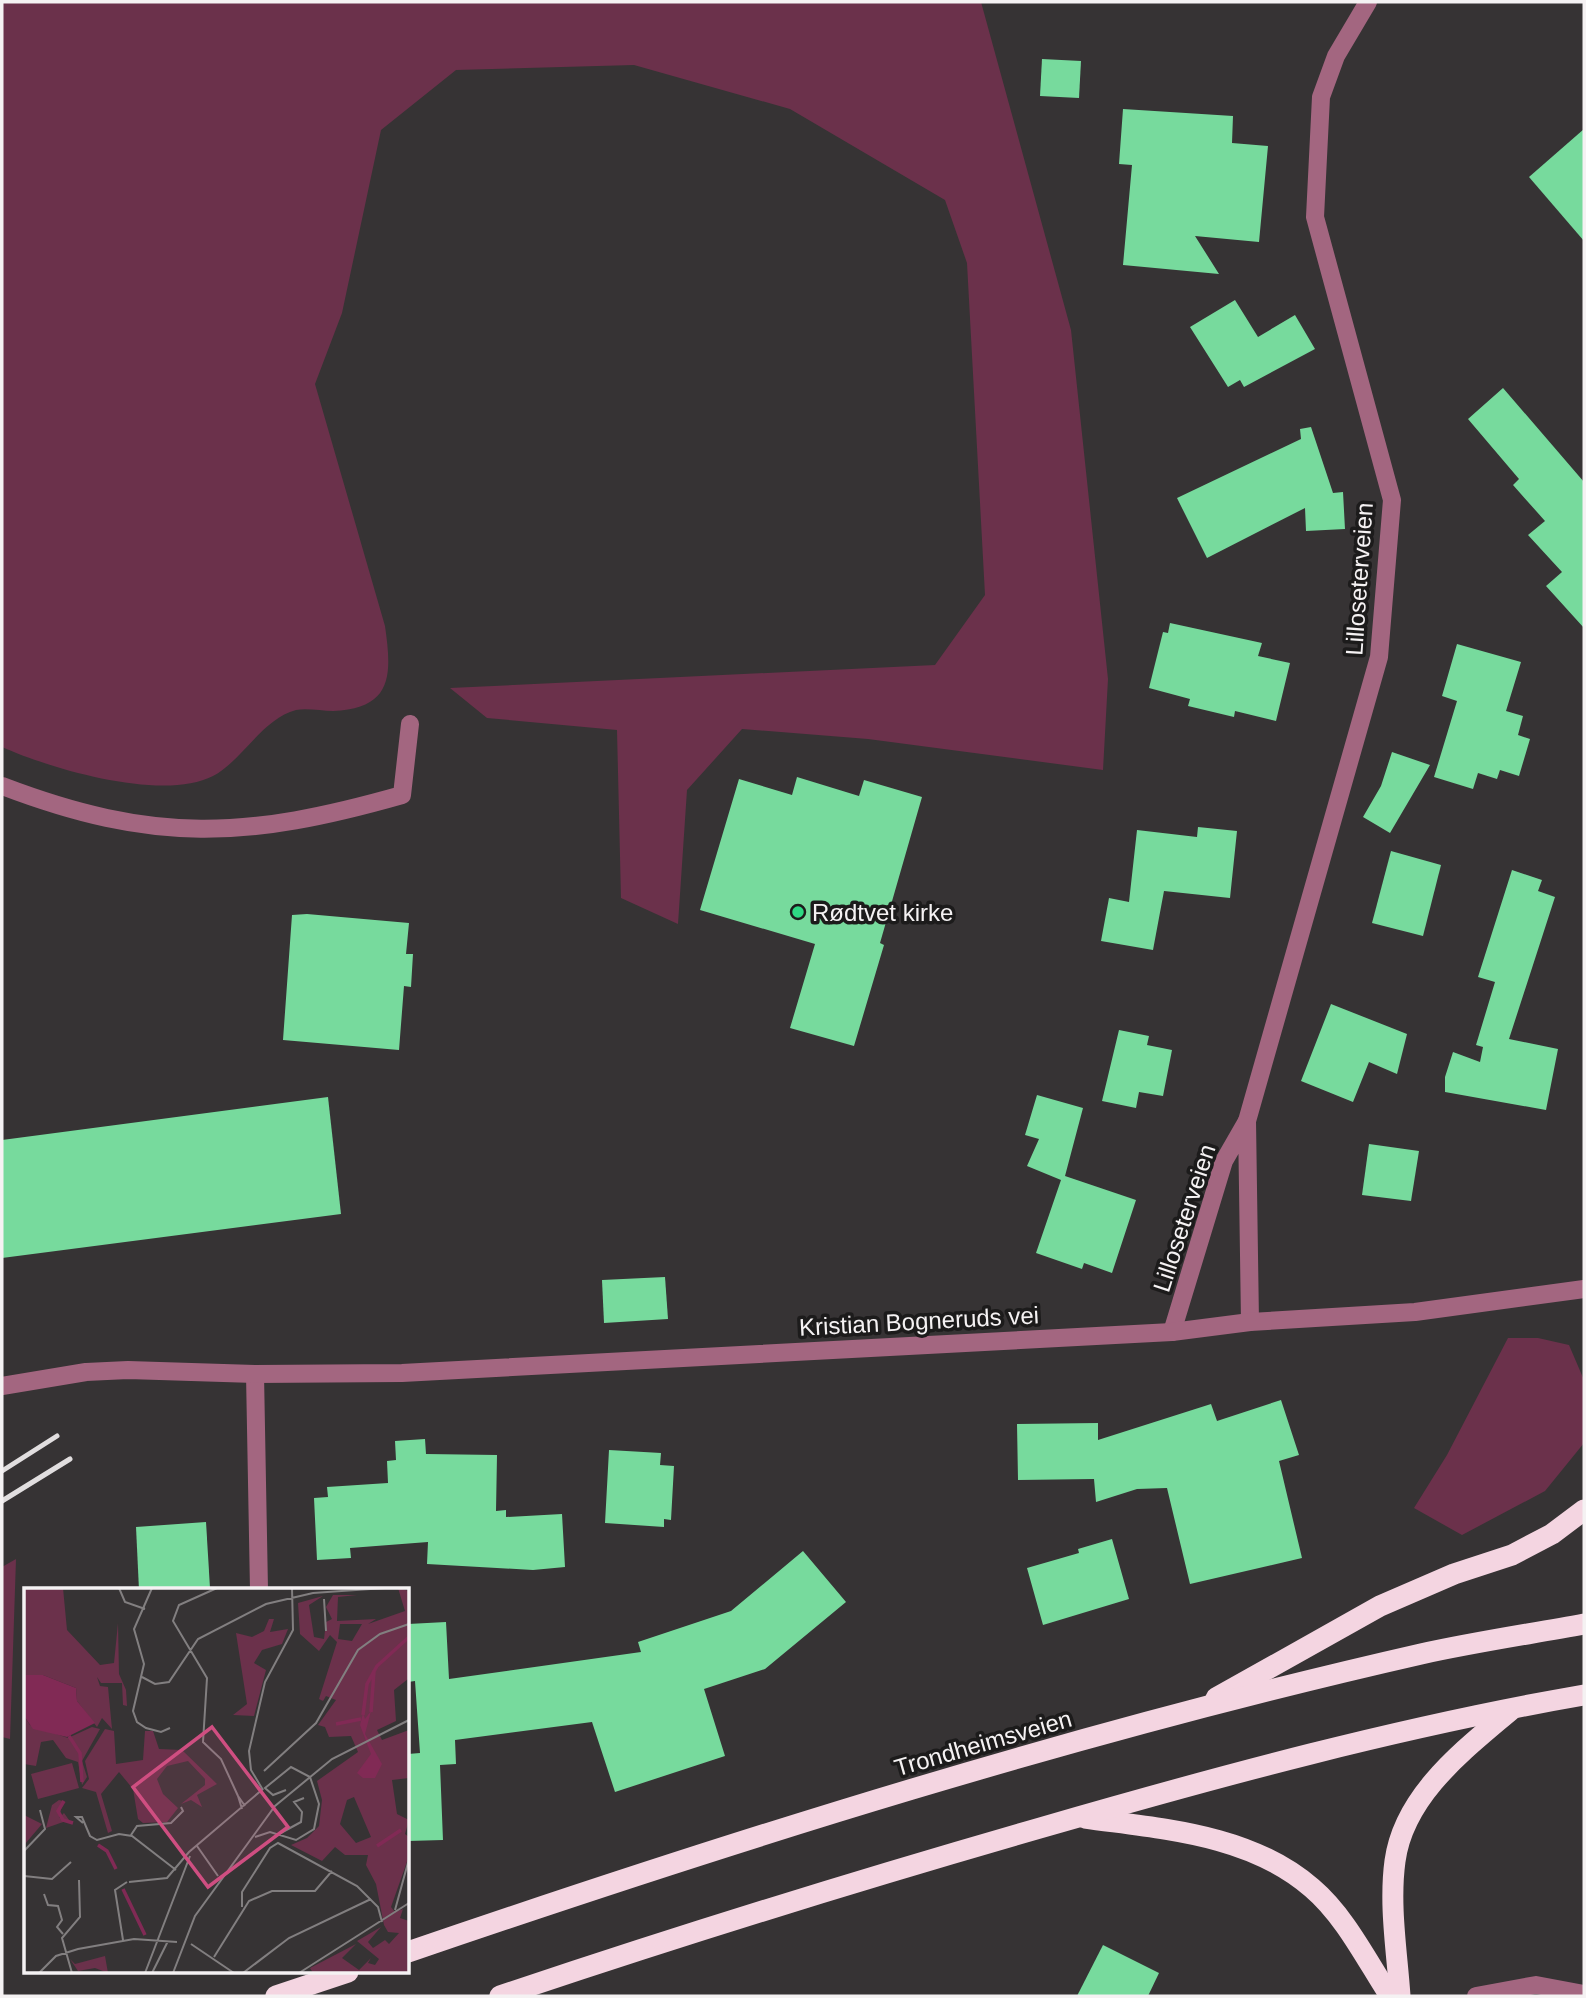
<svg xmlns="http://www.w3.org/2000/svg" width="1586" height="1998" font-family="Helvetica,sans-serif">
<rect width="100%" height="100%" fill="#363334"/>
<g fill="#6b314b">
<path d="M 2,2 L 981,2 L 1071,330 L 1108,679 L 1103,770 L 868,739 L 742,729 L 687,790 L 678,924 L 621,898 L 617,730 L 487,718 L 450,688 L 935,665 L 985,595 L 967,263 L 945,200 L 790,109 L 634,65 L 456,70 L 381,130 L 342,313 L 315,384 L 385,626 C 392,675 393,708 333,711 C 322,711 307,708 296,710 C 262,719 242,761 213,776 C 163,802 51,769 2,747 Z"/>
<path d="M 1508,1338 L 1538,1338 L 1569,1345 L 1584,1380 L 1584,1443 L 1545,1491 L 1462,1535 L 1414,1508 L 1447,1455 Z"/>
<path d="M 16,1559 L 10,1739 L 2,1737 L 2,1567 Z"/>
</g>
<g fill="#77da9d">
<path d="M 1042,59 L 1081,61 L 1079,98 L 1040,96 Z"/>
<path d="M 1123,109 L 1233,116 L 1232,143 L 1268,146 L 1259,242 L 1195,236 L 1219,274 L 1123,265 L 1132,165 L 1119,164 Z"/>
<path d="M 1584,129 L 1584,241 L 1529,177 Z"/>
<path d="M 1235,300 L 1258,337 L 1295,315 L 1315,349 L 1244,387 L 1240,380 L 1228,387 L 1190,327 Z"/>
<path d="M 1503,388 L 1584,482 L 1584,628 L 1546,586 L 1562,572 L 1528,535 L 1545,521 L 1513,485 L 1519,479 L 1468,419 Z"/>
<path d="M 1311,427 L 1333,493 L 1343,492 L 1345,529 L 1306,531 L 1305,508 L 1207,558 L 1177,498 L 1301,439 L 1300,429 Z"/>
<path d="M 1170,623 L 1262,643 L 1258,656 L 1290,663 L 1276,721 L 1235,711 L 1234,717 L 1188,706 L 1190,699 L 1149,688 L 1163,632 L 1168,633 Z"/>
<path d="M 1457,644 L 1521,662 L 1506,711 L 1523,716 L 1518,735 L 1530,739 L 1519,776 L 1500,770 L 1497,779 L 1478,773 L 1473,789 L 1434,777 L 1457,701 L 1442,696 Z"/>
<path d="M 1392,752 L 1430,765 L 1390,833 L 1363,817 L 1381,786 Z"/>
<path d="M 797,777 L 859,796 L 864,780 L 922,797 L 880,943 L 884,945 L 854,1046 L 790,1028 L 815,944 L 700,910 L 739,779 L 792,795 Z"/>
<path d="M 1198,827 L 1237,831 L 1230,898 L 1164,891 L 1153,950 L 1101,941 L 1109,898 L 1129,902 L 1137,830 L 1197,837 Z"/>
<path d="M 1391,851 L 1441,865 L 1423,936 L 1372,923 Z"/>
<path d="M 1512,870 L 1542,880 L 1538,891 L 1555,897 L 1509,1039 L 1558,1049 L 1546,1110 L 1445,1092 L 1445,1077 L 1453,1052 L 1480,1062 L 1483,1047 L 1476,1045 L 1495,982 L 1478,977 Z"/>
<path d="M 307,914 L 409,923 L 406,954 L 413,954 L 411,987 L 404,986 L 399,1050 L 283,1040 L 292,915 Z"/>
<path d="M 1331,1004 L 1407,1034 L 1397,1074 L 1369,1062 L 1353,1102 L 1301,1081 Z"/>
<path d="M 1119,1030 L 1149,1036 L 1147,1045 L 1172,1050 L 1163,1096 L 1139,1092 L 1136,1108 L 1102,1101 Z"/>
<path d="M 1037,1095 L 1083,1108 L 1065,1176 L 1136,1200 L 1112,1273 L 1084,1263 L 1082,1269 L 1036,1253 L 1061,1180 L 1027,1166 L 1039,1139 L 1025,1135 Z"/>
<path d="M 328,1097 L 341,1214 L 2,1258 L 2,1140 Z"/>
<path d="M 1369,1144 L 1419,1151 L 1411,1201 L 1362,1195 Z"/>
<path d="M 665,1277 L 668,1319 L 604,1323 L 602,1280 Z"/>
<path d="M 1281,1400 L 1299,1455 L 1279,1461 L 1302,1558 L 1190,1584 L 1167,1488 L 1137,1489 L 1096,1502 L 1094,1479 L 1018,1480 L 1017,1424 L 1098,1423 L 1098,1440 L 1211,1404 L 1217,1421 Z"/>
<path d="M 425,1439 L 426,1454 L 497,1455 L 496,1511 L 506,1510 L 506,1517 L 562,1514 L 565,1567 L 533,1570 L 427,1564 L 428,1542 L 350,1548 L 351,1558 L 317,1560 L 314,1498 L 328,1497 L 327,1487 L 388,1483 L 387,1461 L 396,1460 L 395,1441 Z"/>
<path d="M 609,1450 L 661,1453 L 660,1465 L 674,1466 L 671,1520 L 664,1519 L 664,1527 L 605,1523 Z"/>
<path d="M 206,1522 L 210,1588 L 139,1590 L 136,1527 Z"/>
<path d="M 1112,1539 L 1129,1599 L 1043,1625 L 1027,1568 L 1079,1553 L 1078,1549 Z"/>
<path d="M 803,1551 L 846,1602 L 765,1669 L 704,1689 L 725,1756 L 615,1792 L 592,1722 L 455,1740 L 456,1764 L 440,1765 L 443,1840 L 408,1841 L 408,1754 L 420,1753 L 415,1681 L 408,1682 L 408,1624 L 446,1622 L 449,1679 L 641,1652 L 638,1642 L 731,1611 Z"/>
<path d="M 1103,1945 L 1159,1973 L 1148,1996 L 1077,1996 Z"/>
</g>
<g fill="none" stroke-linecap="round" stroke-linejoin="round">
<g stroke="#a36680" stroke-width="18">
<path d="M 2,786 C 154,844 247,839 402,795 L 410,724"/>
<path d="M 1247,1121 L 1379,657 L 1392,500 L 1315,217 L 1321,97 L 1336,56 L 1368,2"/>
<path d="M 1172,1332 L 1224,1161 L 1247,1121 L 1250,1322"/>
<path d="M 255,1374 L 259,1590"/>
<path d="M 2,1386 L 86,1372 L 128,1370 L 255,1374 L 402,1373 L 1172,1332 L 1250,1322 L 1415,1312 L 1584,1289"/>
<path d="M 1476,1996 L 1536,1985 L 1584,1994"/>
</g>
<g stroke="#f4d5e1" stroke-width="21">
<path d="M 1216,1698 L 1380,1606 L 1454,1574 L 1512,1555 L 1552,1534 L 1584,1510"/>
<path d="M 1085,1818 C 1163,1829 1250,1834 1312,1888 C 1345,1916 1367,1961 1390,1996"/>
<path d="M 408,1952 C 741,1838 1078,1732 1421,1654 C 1475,1642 1530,1634 1584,1624"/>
<path d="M 276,1996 L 348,1972"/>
<path d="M 500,1996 C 678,1936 859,1880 1040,1828 C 1220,1776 1400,1727 1584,1695"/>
<path d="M 1400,1996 C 1397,1952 1389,1905 1395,1861 C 1404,1795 1464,1750 1511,1710"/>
</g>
<g stroke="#e1dedf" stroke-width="5">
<path d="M 2,1471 L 57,1436"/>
<path d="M 2,1501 L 70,1459"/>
</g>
</g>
<circle fill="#2ed883" stroke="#1c1b1b" stroke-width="2.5" cx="798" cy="912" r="7"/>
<g text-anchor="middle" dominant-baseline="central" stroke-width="7" stroke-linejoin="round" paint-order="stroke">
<g font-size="24" fill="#f5f2f3" stroke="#1c1b1b">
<text transform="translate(1359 579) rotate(-86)">Lilloseterveien</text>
<text transform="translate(1184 1218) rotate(-72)">Lilloseterveien</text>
<text transform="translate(919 1321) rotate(-3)">Kristian Bogneruds vei</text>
<text transform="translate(983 1743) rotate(-16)">Trondheimsveien</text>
</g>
<g font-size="24" fill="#f5f2f3" stroke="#1c1b1b" text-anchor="start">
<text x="812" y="912">Rødtvet kirke</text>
</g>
</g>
<g transform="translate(24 1588)">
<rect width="385" height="385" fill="#363334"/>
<path d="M 0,0 L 39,0 L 43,42 L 76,77 L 90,75 L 94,35 L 95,86 L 102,102 L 103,118 L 99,117 L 98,95 L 77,95 L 73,89 L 76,98 L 84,99 L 88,141 L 78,130 L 73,139 L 53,113 L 52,100 L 19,87 L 0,87 ZM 374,0 L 385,3 L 384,91 L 370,102 L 372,133 L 353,142 L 358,152 L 385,142 L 385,190 L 368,192 L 373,226 L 385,232 L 381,246 L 385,249 L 385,268 L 367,319 L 371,324 L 379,321 L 376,330 L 385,333 L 385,385 L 289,385 L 286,380 L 332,356 L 318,370 L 335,382 L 347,370 L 344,375 L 351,377 L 355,371 L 333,353 L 357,339 L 344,354 L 349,360 L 361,352 L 365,356 L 375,345 L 364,344 L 360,337 L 352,296 L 342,277 L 344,267 L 321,267 L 311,259 L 298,273 L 267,257 L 283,250 L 295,238 L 298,212 L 293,193 L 334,164 L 327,148 L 305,149 L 301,139 L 294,137 L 312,112 L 302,108 L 299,113 L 295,111 L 313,54 L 306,47 L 295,63 L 276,46 L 274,15 L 299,8 L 285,17 L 290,49 L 300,51 L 302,34 L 308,31 L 302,19 L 309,7 L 333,7 L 314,9 L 313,33 L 352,31 L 344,36 L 381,23 ZM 316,36 L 338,36 L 328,53 L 314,51 ZM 330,209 L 347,249 L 332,255 L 316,236 L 323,212 ZM 245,31 L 250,31 L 246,44 L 264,41 L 258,56 L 238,62 L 230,75 L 242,82 L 230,128 L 209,127 L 223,116 L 212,45 L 228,49 L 240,43 ZM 0,128 L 6,137 L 44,150 L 68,139 L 76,141 L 58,173 L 63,189 L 58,197 L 54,174 L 42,170 L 29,152 L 17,154 L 12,178 L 0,176 ZM 81,141 L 90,143 L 92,176 L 119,172 L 121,143 L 129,143 L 135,161 L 158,162 L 193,196 L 173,207 L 178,219 L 167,212 L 157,216 L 181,197 L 181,191 L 164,173 L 143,178 L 133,191 L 139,206 L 154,220 L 143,234 L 119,235 L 114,231 L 109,201 L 95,184 L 77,206 L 88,243 L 84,245 L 72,204 L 58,200 L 65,191 L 61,173 ZM 48,175 L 55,200 L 14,211 L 7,186 ZM 35,212 L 39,213 L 35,230 L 40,225 L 45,232 L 22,240 L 28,217 ZM 0,227 L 18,236 L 1,256 L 0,253 ZM 81,368 L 84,385 L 71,380 L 54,383 L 46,371 L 51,376 Z" fill="#6b314b" fill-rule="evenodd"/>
<path d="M 0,87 L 19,87 L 52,100 L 53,113 L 71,135 L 43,149 L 9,141 L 0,128 ZM 347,123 L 341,146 L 358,176 L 351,190 L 339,190 L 333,185 L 347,166 L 336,137 L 339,125 L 341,131 Z" fill="#812a55"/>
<path fill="none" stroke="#812a55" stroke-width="3.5" d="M 347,124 L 350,83M 339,127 L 343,96 L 353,78 L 385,49M 312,136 L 337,131M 45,148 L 56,165 L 58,194M 40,213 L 34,223 L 39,232 L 49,235M 74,257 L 83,263 L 92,281M 353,258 L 377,242M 99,301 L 121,347"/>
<path fill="none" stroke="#827f80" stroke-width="2" d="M 95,0 L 101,14 L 121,21M 128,0 L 110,41 L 120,76 L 109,123 L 113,134 L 122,140 L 137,144 L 146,140M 193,0 L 155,17 L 149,33 L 183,90 L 179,154 L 197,171 L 214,208M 300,11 L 302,43M 118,89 L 131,96 L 145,94 L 174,51 L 242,16 L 289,5 L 361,0M 240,183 L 292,135 L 334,62 L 356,46 L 385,36M 239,202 L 227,182 L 225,163 L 241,94 L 269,42 L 268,0M 218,221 L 214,208 L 221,218M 59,235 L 52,229 L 58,229 L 66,248 L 73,252 L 95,246 L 108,248 L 152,282M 255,246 L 277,234 L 278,224 L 270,214 L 280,210M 107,247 L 113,238 L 147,235 L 159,223 L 157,219M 231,249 L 246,244 L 272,252 L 290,241 L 295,216 L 286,189 L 267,179 L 241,200 L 249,207 L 262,202M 173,258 L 194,288M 0,263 L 21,241 L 16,222M 0,288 L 28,291 L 47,274M 105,294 L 143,290 L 165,264 L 239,201M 20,306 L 24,317 L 34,318 L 38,332 L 33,339 L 39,346M 218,319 L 218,304 L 246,260 L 254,255 L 333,298 L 354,319 L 358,334M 371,322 L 385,271M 99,352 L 91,302 L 103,294M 167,356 L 210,385M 190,369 L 225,313 L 248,303 L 291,303 L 308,283M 15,385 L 32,368 L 54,361 L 110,351 L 153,354M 48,385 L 38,350 L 56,329 L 55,292M 121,385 L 166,268M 128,385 L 144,353M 149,385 L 171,328 L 251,218 L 308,171 L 385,132M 219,385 L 265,350 L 347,311M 275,385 L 385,315"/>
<path fill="#cf4e81" fill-opacity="0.15" stroke="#cf4e81" stroke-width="3.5" d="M 188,139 L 264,239 L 184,299 L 109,199 Z"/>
<rect width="385" height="385" fill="none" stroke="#f5f2f3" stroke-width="3.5"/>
</g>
<rect width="1586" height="1998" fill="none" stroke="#f5f2f3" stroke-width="7"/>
</svg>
